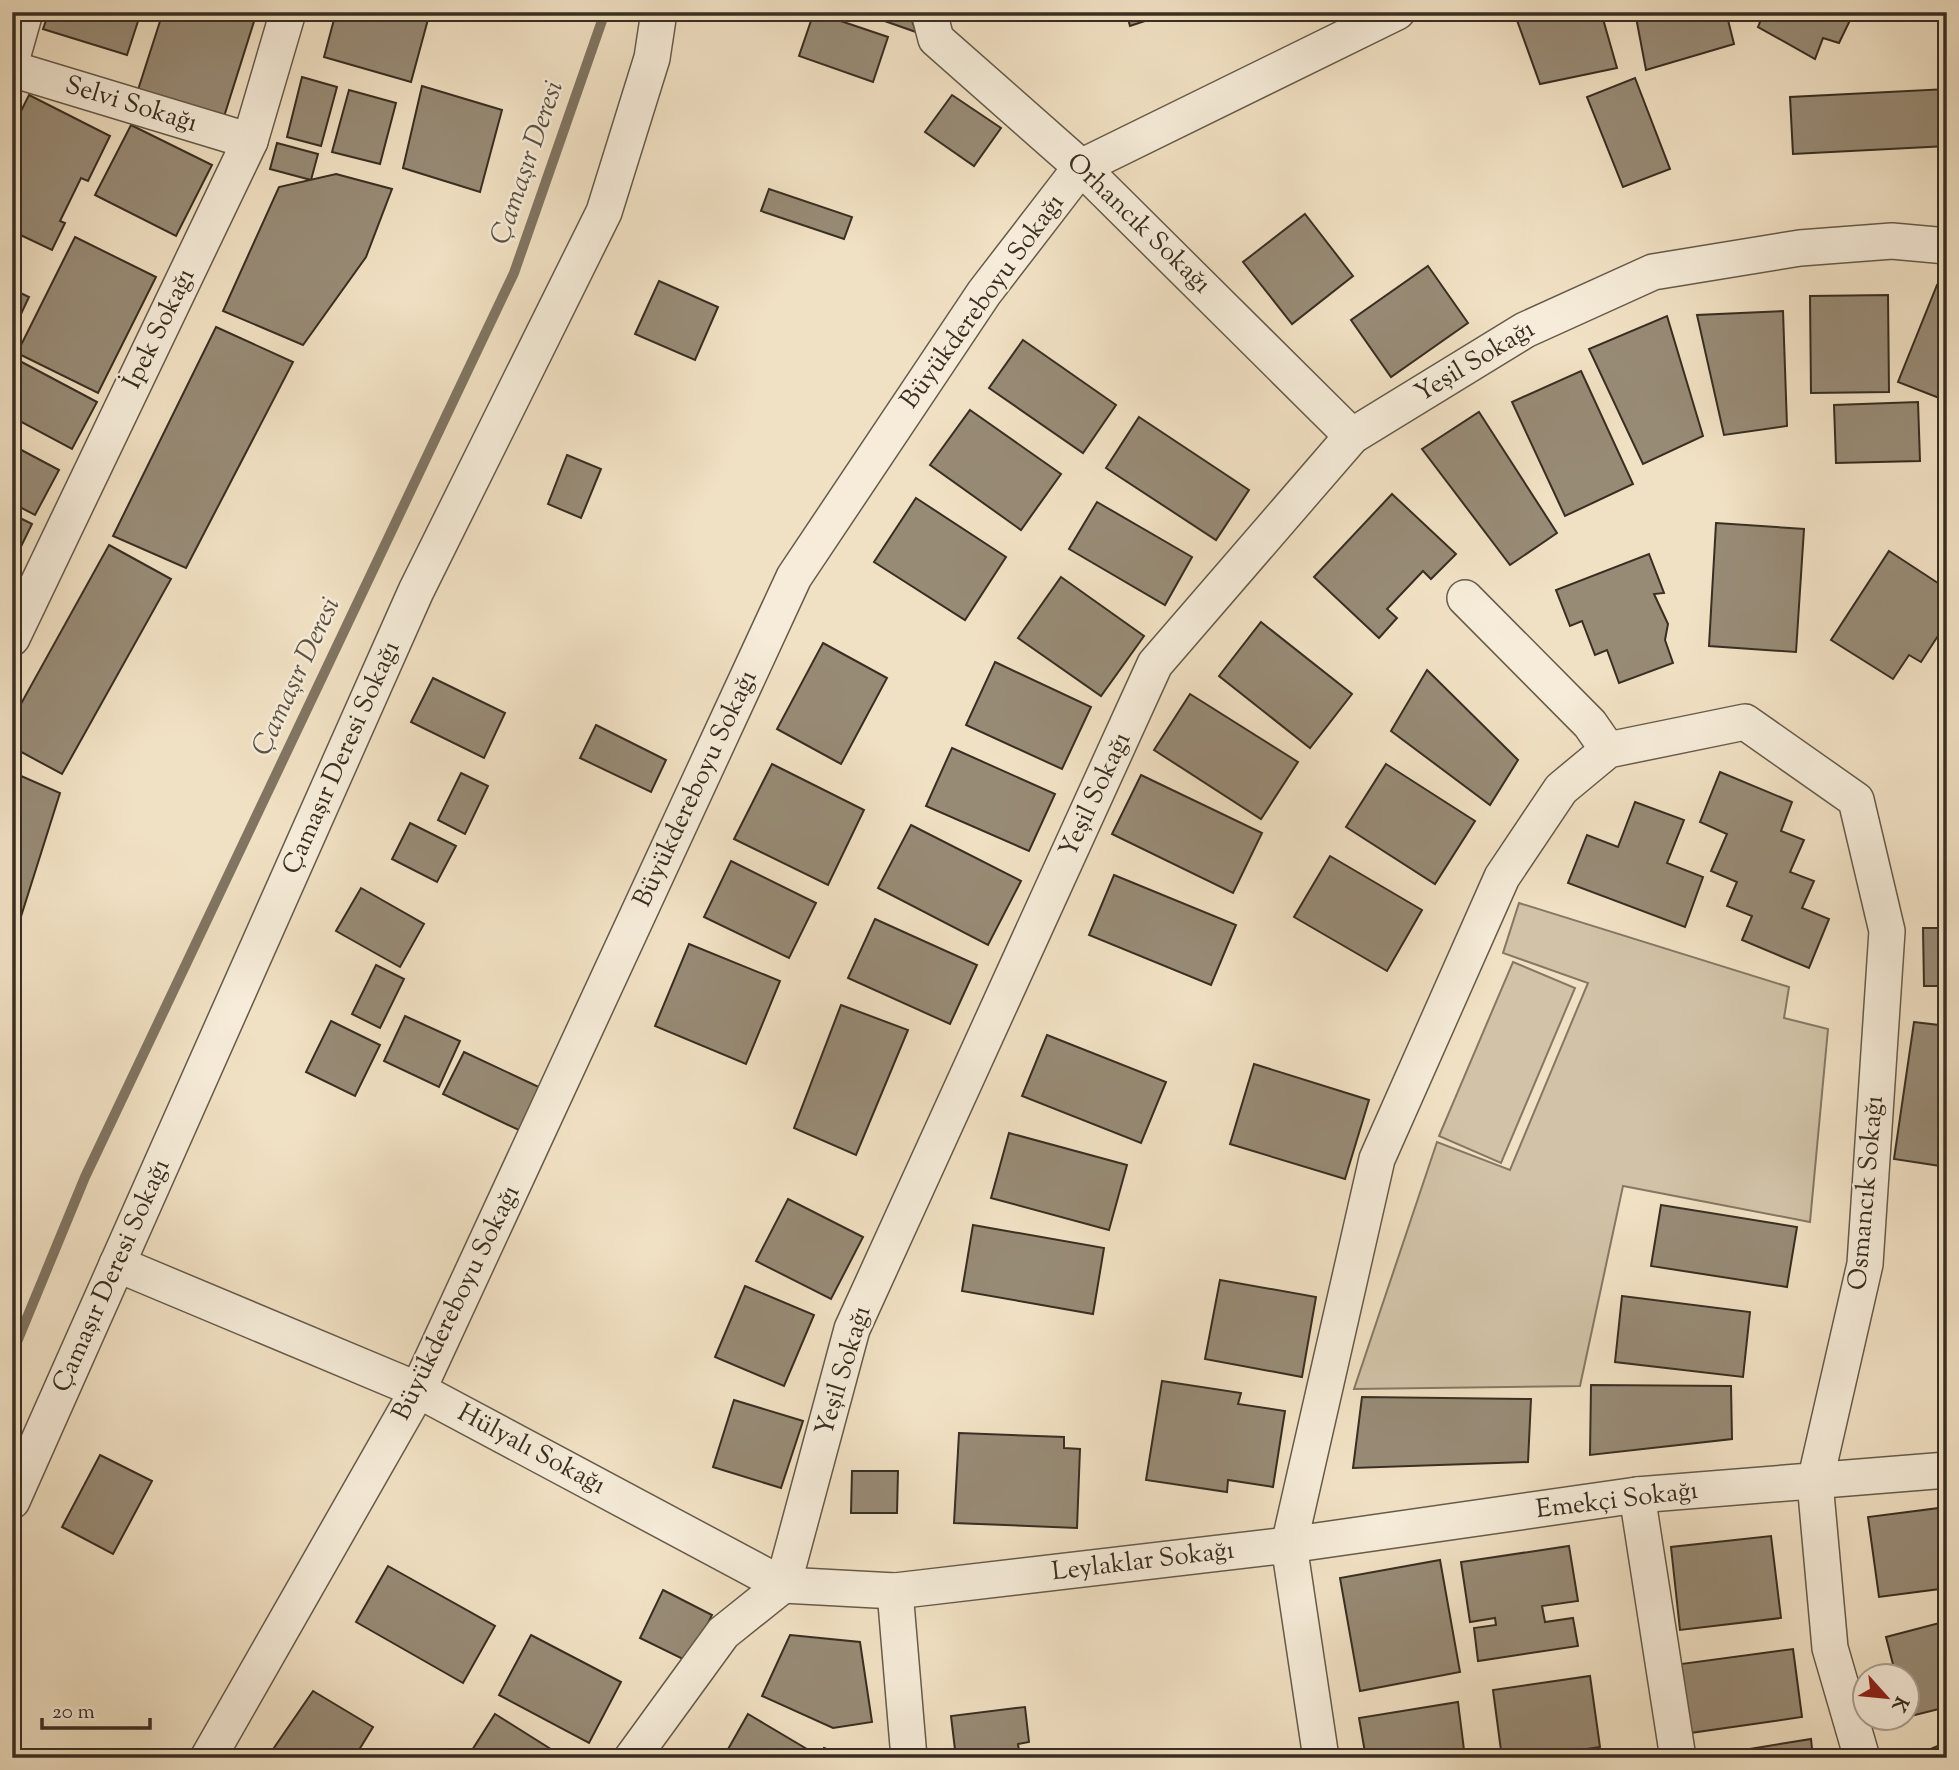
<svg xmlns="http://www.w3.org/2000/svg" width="1959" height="1770" font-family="'Sorts Mill Goudy',serif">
<rect width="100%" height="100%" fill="#f1e1c4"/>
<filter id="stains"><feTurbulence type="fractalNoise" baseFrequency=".00286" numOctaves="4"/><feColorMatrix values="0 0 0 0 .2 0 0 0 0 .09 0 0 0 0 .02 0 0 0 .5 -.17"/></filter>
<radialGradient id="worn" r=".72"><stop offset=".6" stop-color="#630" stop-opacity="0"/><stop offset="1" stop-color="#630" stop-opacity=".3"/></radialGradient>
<g fill="#d2c3a8" stroke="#857864" stroke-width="2">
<path d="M 1519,903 L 1789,987 L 1784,1018 L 1828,1029 L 1810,1222 L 1623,1186 L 1580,1386 L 1354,1389 L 1437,1142 L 1510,1170 L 1588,983 L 1503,953 Z"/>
<path d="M 1513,962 L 1575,988 L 1501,1163 L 1439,1136 Z"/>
</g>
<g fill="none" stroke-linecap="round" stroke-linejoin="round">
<path stroke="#817562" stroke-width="10" d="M 12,1354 L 85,1177 L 514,273 L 605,12"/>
</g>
<g fill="#988b76" stroke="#382e21" stroke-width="2">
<path d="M 49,12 L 141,12 L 127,55 L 43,29 Z"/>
<path d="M 163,12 L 257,12 L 222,123 L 136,96 Z"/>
<path d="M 336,12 L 430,12 L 411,82 L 324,57 Z"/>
<path d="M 814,12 L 888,37 L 873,82 L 799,56 Z"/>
<path d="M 859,12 L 909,12 L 916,32 Z"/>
<path d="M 1126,12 L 1172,12 L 1130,26 Z"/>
<path d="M 1514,12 L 1601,12 L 1617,68 L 1540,84 Z"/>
<path d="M 1635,12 L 1726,12 L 1734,44 L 1646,70 Z"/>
<path d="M 1764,12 L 1854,12 L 1839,43 L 1823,38 L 1815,59 L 1758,27 Z"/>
<path d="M 302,77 L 337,87 L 321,146 L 287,137 Z"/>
<path d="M 1635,78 L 1670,169 L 1623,187 L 1587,97 Z"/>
<path d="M 422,86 L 502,110 L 480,192 L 403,168 Z"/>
<path d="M 1947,89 L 1947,146 L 1793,154 L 1790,97 Z"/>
<path d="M 349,90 L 396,103 L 380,164 L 332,152 Z"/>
<path d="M 29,95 L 110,136 L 88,181 L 81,178 L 60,221 L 65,223 L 52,250 L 12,231 L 12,129 Z"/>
<path d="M 952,95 L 1001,128 L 974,166 L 925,132 Z"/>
<path d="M 131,125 L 212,165 L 176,236 L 95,195 Z"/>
<path d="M 277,143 L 318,154 L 311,180 L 270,169 Z"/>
<path d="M 336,174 L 392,189 L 366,257 L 303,345 L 223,311 L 279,187 Z"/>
<path d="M 769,189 L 852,217 L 844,239 L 761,211 Z"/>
<path d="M 1305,214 L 1353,276 L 1292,324 L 1243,262 Z"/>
<path d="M 75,237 L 156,277 L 98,393 L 17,353 Z"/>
<path d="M 1428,266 L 1468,323 L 1391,377 L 1351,320 Z"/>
<path d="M 659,281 L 718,307 L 695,360 L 635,334 Z"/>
<path d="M 1937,285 L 1947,289 L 1947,401 L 1898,382 Z"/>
<path d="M 12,289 L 29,297 L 12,333 Z"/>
<path d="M 1888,295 L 1889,392 L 1811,393 L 1810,296 Z"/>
<path d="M 1783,311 L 1787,426 L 1724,435 L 1697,315 Z"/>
<path d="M 1667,316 L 1703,436 L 1643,464 L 1589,349 Z"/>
<path d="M 216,327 L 293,362 L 186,568 L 113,536 Z"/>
<path d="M 1023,340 L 1116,405 L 1083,453 L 989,388 Z"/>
<path d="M 16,359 L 97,402 L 72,449 L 12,417 L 12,365 Z"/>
<path d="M 1581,371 L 1633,484 L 1565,516 L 1512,402 Z"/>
<path d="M 1918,402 L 1920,461 L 1836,463 L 1834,405 Z"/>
<path d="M 970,410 L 1061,474 L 1021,530 L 930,465 Z"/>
<path d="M 1479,412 L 1557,533 L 1510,565 L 1422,449 Z"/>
<path d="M 1139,417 L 1249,490 L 1216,540 L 1106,468 Z"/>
<path d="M 12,445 L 59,470 L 35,515 L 12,503 Z"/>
<path d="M 567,455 L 601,469 L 581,518 L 548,504 Z"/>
<path d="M 1392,494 L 1456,554 L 1431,579 L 1423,571 L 1387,609 L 1397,618 L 1379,638 L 1314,577 Z"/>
<path d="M 916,498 L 1006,557 L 965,620 L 874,562 Z"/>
<path d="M 1097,502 L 1192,557 L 1165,605 L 1069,549 Z"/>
<path d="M 12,514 L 32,524 L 12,565 Z"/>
<path d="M 1716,523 L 1804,529 L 1796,652 L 1709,646 Z"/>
<path d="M 109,545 L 171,579 L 62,774 L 12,747 L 12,720 Z"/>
<path d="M 1889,551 L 1947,589 L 1947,622 L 1921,662 L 1909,655 L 1893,679 L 1831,640 Z"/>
<path d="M 1649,554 L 1664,593 L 1654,594 L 1668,624 L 1665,640 L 1673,663 L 1619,683 L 1607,650 L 1595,655 L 1582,621 L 1570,626 L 1556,590 Z"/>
<path d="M 1061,577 L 1144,636 L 1101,696 L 1018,638 Z"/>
<path d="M 1261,622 L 1352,694 L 1310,748 L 1219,676 Z"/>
<path d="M 823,643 L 887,678 L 841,764 L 777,729 Z"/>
<path d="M 995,662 L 1091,707 L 1062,769 L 966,725 Z"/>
<path d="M 1427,670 L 1518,760 L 1490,805 L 1391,731 Z"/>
<path d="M 433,678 L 505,713 L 484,758 L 411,722 Z"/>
<path d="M 1190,694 L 1298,762 L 1261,819 L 1154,750 Z"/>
<path d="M 596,725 L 666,760 L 651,792 L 580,758 Z"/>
<path d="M 952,748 L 1055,794 L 1029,851 L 926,806 Z"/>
<path d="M 772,764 L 864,810 L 828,885 L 734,839 Z"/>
<path d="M 1386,764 L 1475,821 L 1435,884 L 1346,827 Z"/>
<path d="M 12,772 L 60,793 L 12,945 Z"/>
<path d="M 1720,772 L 1792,802 L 1781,831 L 1804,840 L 1790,872 L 1814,881 L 1802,908 L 1829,919 L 1809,968 L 1742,940 L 1752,916 L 1727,906 L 1737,882 L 1711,871 L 1727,834 L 1700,822 Z"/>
<path d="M 461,773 L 488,786 L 465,834 L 438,820 Z"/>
<path d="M 1141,775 L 1262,833 L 1233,893 L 1112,834 Z"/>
<path d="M 1635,802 L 1684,820 L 1667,863 L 1703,877 L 1685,927 L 1568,883 L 1587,835 L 1618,847 Z"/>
<path d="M 410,823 L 456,846 L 437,882 L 392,859 Z"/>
<path d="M 911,825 L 1021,881 L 988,945 L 878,888 Z"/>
<path d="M 1330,856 L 1422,910 L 1387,971 L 1294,917 Z"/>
<path d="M 731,861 L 816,903 L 789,958 L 704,917 Z"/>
<path d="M 1114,875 L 1236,925 L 1211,985 L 1089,935 Z"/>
<path d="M 361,888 L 424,924 L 400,967 L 336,931 Z"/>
<path d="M 875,919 L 977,965 L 950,1024 L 848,978 Z"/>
<path d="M 1923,928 L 1947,928 L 1947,986 L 1924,986 Z"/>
<path d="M 689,944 L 780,981 L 746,1064 L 655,1026 Z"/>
<path d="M 376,965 L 404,979 L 380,1028 L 352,1014 Z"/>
<path d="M 841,1005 L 908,1030 L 856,1155 L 794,1128 Z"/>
<path d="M 405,1016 L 460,1041 L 439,1087 L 384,1061 Z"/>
<path d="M 331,1021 L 380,1045 L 355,1096 L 306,1072 Z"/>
<path d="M 1914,1022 L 1947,1026 L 1947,1167 L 1894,1159 Z"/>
<path d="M 1047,1035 L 1166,1082 L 1141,1143 L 1022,1096 Z"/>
<path d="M 464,1052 L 541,1088 L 521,1131 L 443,1094 Z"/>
<path d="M 1254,1064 L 1369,1100 L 1345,1179 L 1230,1144 Z"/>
<path d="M 1009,1133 L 1127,1165 L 1109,1230 L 991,1198 Z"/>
<path d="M 788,1199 L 863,1237 L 831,1299 L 756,1261 Z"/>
<path d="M 1661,1205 L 1797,1227 L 1787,1287 L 1651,1266 Z"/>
<path d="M 973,1225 L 1104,1248 L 1093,1314 L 962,1291 Z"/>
<path d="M 1220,1280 L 1316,1297 L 1302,1377 L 1205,1359 Z"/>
<path d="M 745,1286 L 814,1315 L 784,1386 L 715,1357 Z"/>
<path d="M 1622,1296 L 1750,1312 L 1743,1377 L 1615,1362 Z"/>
<path d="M 1162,1381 L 1241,1393 L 1238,1404 L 1285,1411 L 1273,1487 L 1228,1480 L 1227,1492 L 1146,1480 Z"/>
<path d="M 1591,1385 L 1731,1386 L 1732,1439 L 1590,1455 Z"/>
<path d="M 1362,1397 L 1531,1399 L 1528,1462 L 1353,1468 Z"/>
<path d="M 734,1400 L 803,1421 L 781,1488 L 713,1467 Z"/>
<path d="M 959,1433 L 1064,1437 L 1064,1448 L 1080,1449 L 1077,1528 L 954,1523 Z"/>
<path d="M 100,1455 L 152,1481 L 113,1554 L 62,1527 Z"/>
<path d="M 852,1471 L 898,1471 L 897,1513 L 851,1513 Z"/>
<path d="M 1947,1507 L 1947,1588 L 1879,1597 L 1868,1517 Z"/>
<path d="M 1771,1536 L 1781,1618 L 1680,1630 L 1671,1547 Z"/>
<path d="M 1569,1546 L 1578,1601 L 1542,1606 L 1545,1622 L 1573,1618 L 1578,1646 L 1478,1661 L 1474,1628 L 1496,1625 L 1495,1618 L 1470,1622 L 1461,1562 Z"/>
<path d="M 1440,1560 L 1460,1672 L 1360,1691 L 1340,1578 Z"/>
<path d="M 388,1566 L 495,1626 L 463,1683 L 356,1622 Z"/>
<path d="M 663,1590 L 712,1615 L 689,1662 L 640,1638 Z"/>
<path d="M 1947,1621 L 1947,1707 L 1907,1717 L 1906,1676 L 1896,1676 L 1886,1637 Z"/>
<path d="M 531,1635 L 621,1682 L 589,1743 L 499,1695 Z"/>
<path d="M 790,1635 L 860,1642 L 872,1722 L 833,1728 L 762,1696 Z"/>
<path d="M 1793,1649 L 1802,1717 L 1690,1733 L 1681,1664 Z"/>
<path d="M 1590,1676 L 1600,1747 L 1529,1758 L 1502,1758 L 1493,1690 Z"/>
<path d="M 313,1691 L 373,1727 L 354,1758 L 267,1758 Z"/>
<path d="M 1458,1702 L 1465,1758 L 1366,1758 L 1359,1718 Z"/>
<path d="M 1025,1707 L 1029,1742 L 1018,1744 L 1020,1758 L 956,1758 L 951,1716 Z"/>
<path d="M 495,1714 L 565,1758 L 467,1758 Z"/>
<path d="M 748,1714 L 812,1752 L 808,1758 L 723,1758 Z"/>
<path d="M 1811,1739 L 1813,1758 L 1700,1758 L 1700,1757 Z"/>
<path d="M 1947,1742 L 1947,1758 L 1912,1758 L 1912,1757 Z"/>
<path d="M 824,1748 L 849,1758 L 820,1758 Z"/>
</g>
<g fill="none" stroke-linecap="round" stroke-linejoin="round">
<g stroke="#665b4a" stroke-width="38">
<g id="minor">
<path d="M 929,12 L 936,39 L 1081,167 L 1352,436"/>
<path d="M 12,58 L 25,12"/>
<path d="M 12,69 L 250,141"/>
<path d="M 1465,598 L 1590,724 L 1608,750"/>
<path d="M 12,638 L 250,141 L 288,12"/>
<path d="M 117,1264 L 418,1390 L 783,1585 L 895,1591 L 1289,1545 L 1321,1758"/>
<path d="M 1637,1495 L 1678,1758"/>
<path d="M 12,1501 L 416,591 L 604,212 L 652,58 L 659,12"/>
<path d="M 895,1591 L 909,1758"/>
<path d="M 208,1758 L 418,1390 L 794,577 L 984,293 L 1081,167 L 1397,12"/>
<path d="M 632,1758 L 723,1633 L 783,1585 L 852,1329 L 1155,664 L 1352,436 L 1525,330 L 1653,272 L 1800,248 L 1892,241 L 1947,246"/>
<path d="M 1862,1758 L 1830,1648 L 1815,1482 L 1865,1264 L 1887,931 L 1856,800 L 1745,722 L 1608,750 L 1561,789 L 1502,877 L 1377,1159 L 1289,1545 L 1637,1495 L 1947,1470"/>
</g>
</g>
<use href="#minor" stroke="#f6ecd9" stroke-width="35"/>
</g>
<g text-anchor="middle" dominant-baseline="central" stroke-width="5" stroke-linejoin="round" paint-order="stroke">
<g font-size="26" fill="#382e21" stroke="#f6ecd9">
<text transform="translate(131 105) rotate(17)">Selvi Sokağı</text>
<text transform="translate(1138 224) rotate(44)">Orhancık Sokağı</text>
<text transform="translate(983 302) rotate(-54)">Büyükdereboyu Sokağı</text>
<text transform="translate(160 329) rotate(-64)">İpek Sokağı</text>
<text transform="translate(1475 362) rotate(-31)">Yeşil Sokağı</text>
<text transform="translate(342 758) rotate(-66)">Çamaşır Deresi Sokağı</text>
<text transform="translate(696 789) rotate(-65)">Büyükdereboyu Sokağı</text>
<text transform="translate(1096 795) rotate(-65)">Yeşil Sokağı</text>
<text transform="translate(1867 1193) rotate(-85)">Osmancık Sokağı</text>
<text transform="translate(112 1276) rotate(-66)">Çamaşır Deresi Sokağı</text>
<text transform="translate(457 1303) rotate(-64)">Büyükdereboyu Sokağı</text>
<text transform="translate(844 1371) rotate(-73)">Yeşil Sokağı</text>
<text transform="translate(531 1450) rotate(28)">Hülyalı Sokağı</text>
<text transform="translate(1617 1501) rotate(-7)">Emekçi Sokağı</text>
<text transform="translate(1143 1562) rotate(-7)">Leylaklar Sokağı</text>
</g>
<g font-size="28" font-style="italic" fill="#5d5141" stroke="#f6ecd9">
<text transform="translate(528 163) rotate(-71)">Çamaşır Deresi</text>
<text transform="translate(297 677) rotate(-65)">Çamaşır Deresi</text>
</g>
</g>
<rect width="1959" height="1770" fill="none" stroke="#f1e1c4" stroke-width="42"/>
<rect x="14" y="14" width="1931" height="1742" fill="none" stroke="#382e21" stroke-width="3.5"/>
<rect x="21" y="21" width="1917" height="1728" fill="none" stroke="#382e21" stroke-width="2"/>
<g transform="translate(1886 1697) rotate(117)"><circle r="33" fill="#f6ecd9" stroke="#aaa08f" stroke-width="2"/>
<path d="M0-5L12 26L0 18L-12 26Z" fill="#8f2418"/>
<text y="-10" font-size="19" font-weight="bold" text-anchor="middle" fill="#382e21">K</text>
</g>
<path d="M42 1718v10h108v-10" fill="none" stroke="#382e21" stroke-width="3.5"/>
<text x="52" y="1718" font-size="21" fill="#382e21" stroke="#f6ecd9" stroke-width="5" paint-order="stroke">20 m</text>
<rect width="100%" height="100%" filter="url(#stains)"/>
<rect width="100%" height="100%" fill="url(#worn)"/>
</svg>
